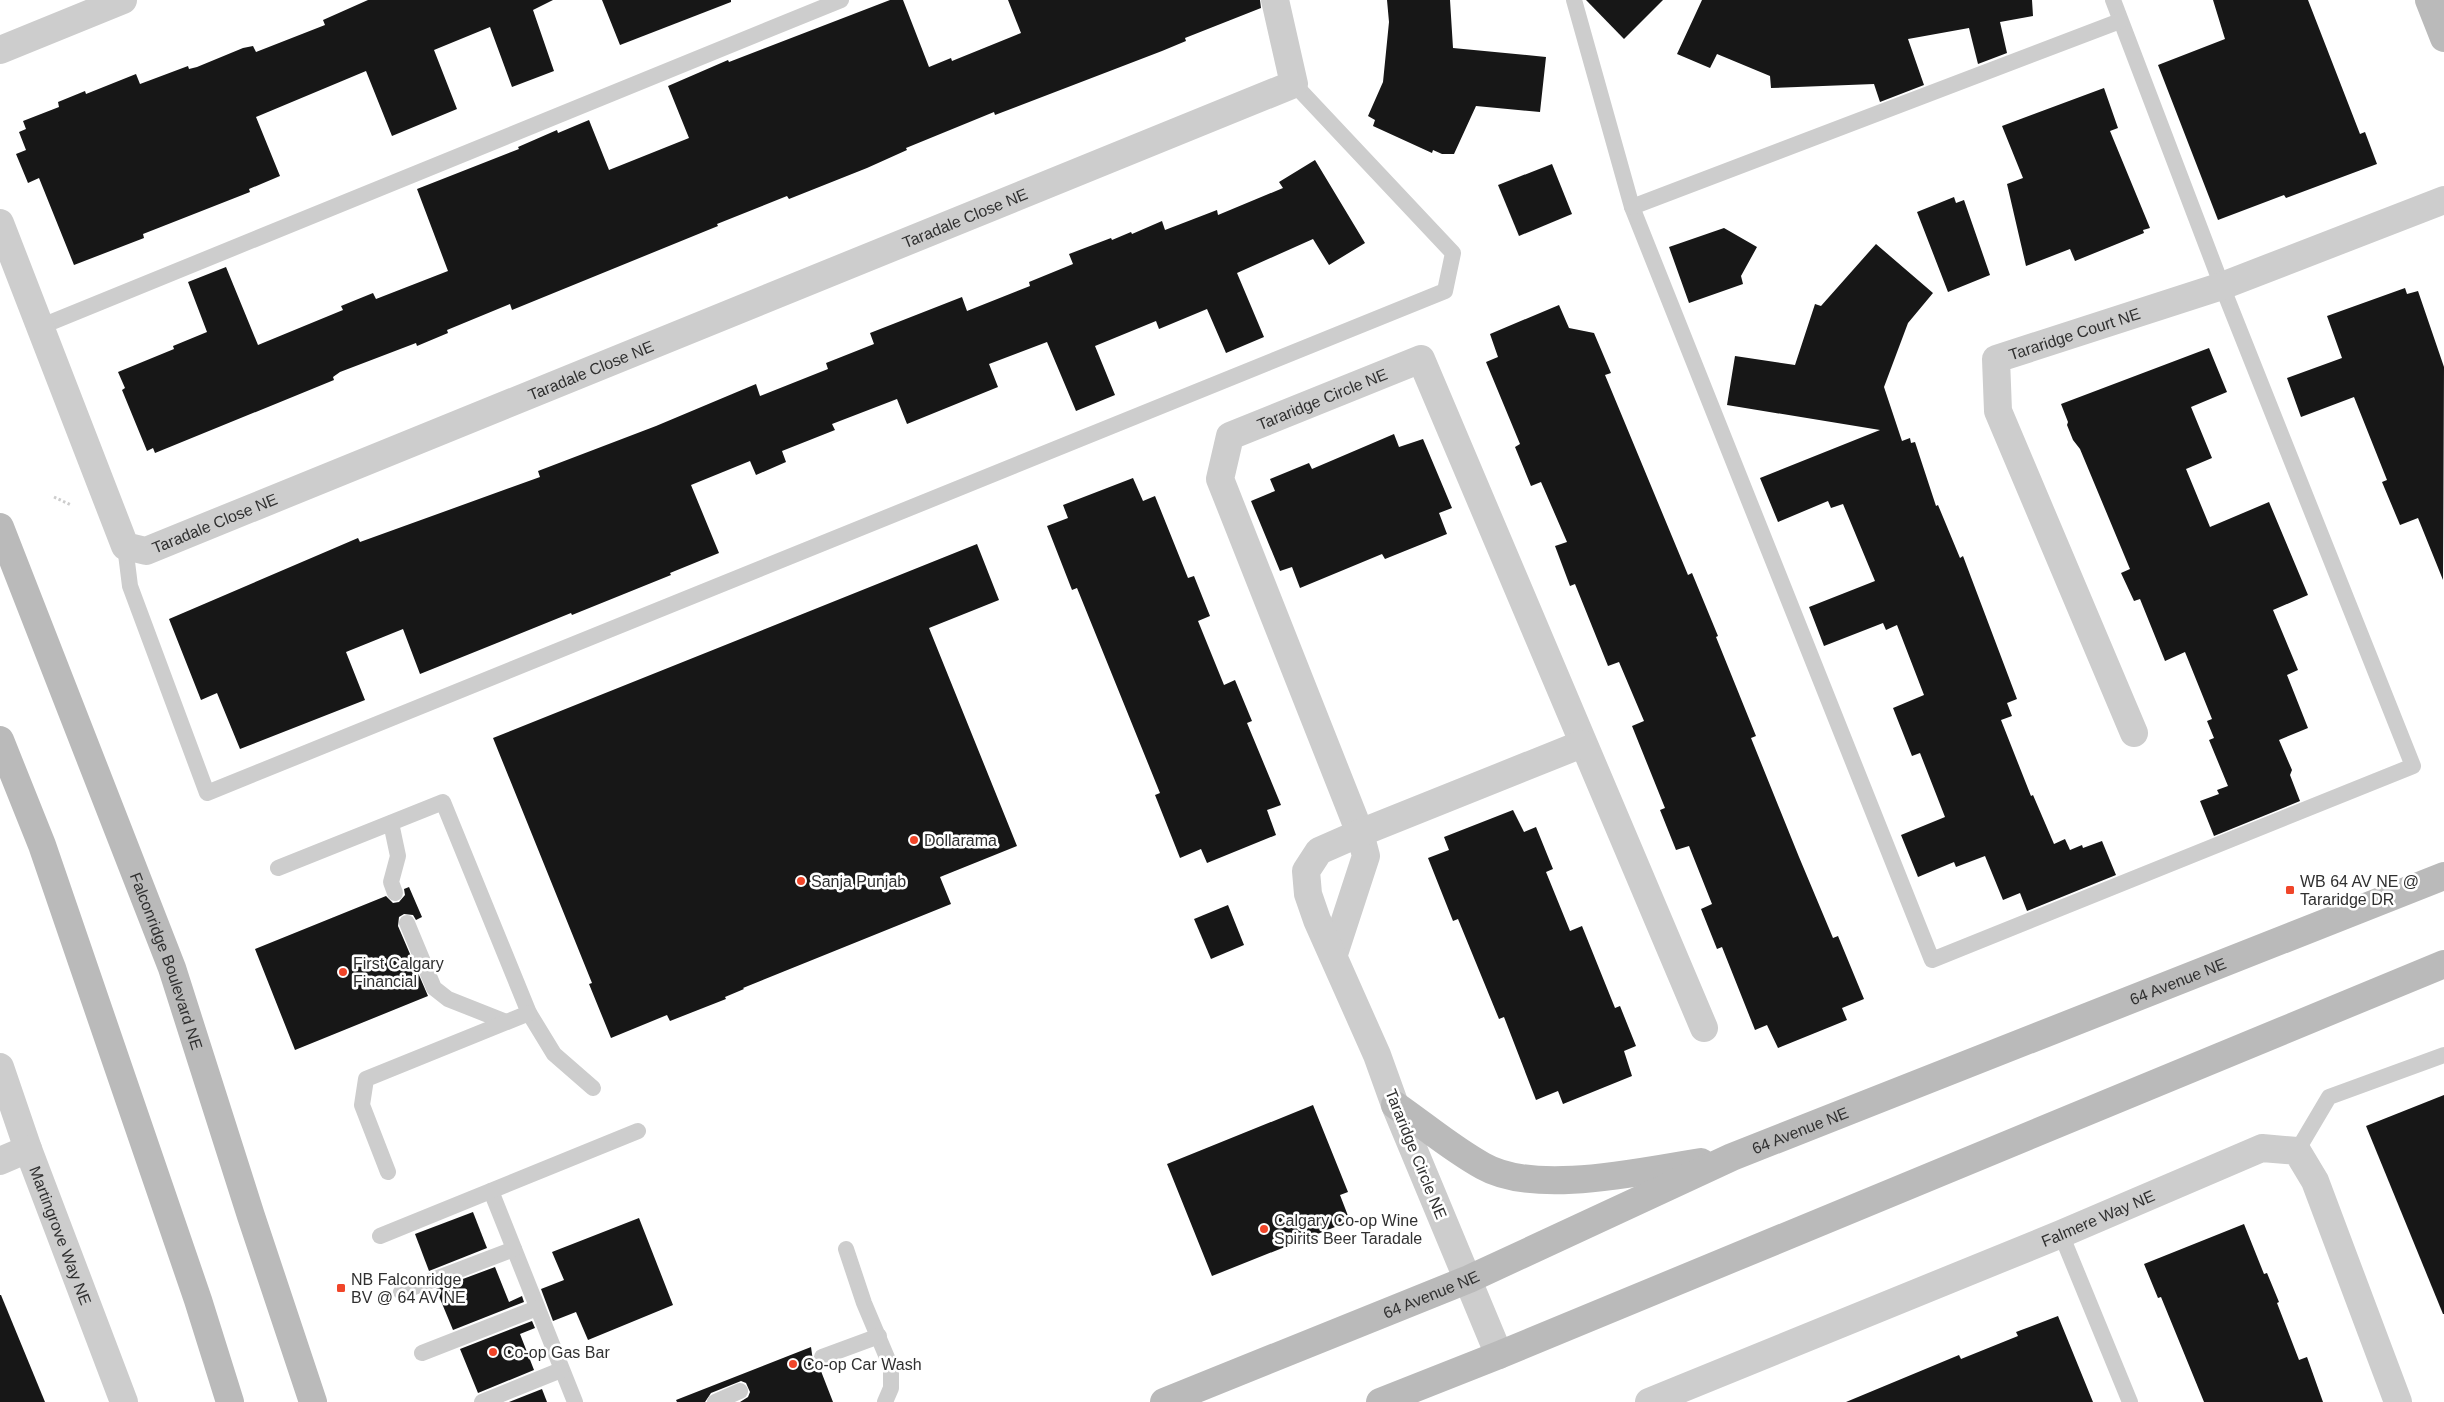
<svg xmlns="http://www.w3.org/2000/svg" width="2444" height="1402" font-family="Helvetica,sans-serif">
<rect width="100%" height="100%" fill="#fff"/>
<g fill="#171717">
<path d="M 368,0 L 553,0 L 533,10 L 554,71 L 512,87 L 490,27 L 434,50 L 457,109 L 392,136 L 366,71 L 256,117 L 280,176 L 249,189 L 250,192 L 143,234 L 144,238 L 74,265 L 39,178 L 28,183 L 16,154 L 26,150 L 19,132 L 26,129 L 23,121 L 59,107 L 58,102 L 85,91 L 86,94 L 136,74 L 140,84 L 188,66 L 189,69 L 197,67 L 243,48 L 253,46 L 256,52 L 325,25 L 323,20 Z"/>
<path d="M 602,0 L 731,0 L 731,2 L 620,45 Z"/>
<path d="M 890,0 L 903,0 L 929,67 L 951,58 L 952,61 L 1021,33 L 1008,0 L 1260,0 L 1261,8 L 1185,38 L 1186,41 L 1162,51 L 995,115 L 994,112 L 906,148 L 907,150 L 867,168 L 789,199 L 787,196 L 717,224 L 718,226 L 512,310 L 510,304 L 447,330 L 448,333 L 417,346 L 416,343 L 340,372 L 333,377 L 334,380 L 155,453 L 153,448 L 147,451 L 122,390 L 125,388 L 118,372 L 174,349 L 173,346 L 207,332 L 188,282 L 226,267 L 258,345 L 343,310 L 341,306 L 373,293 L 376,299 L 448,271 L 417,189 L 519,149 L 518,147 L 557,130 L 558,133 L 589,120 L 609,170 L 689,138 L 668,86 L 728,60 L 729,62 Z"/>
<path d="M 1387,0 L 1450,0 L 1453,48 L 1546,57 L 1540,112 L 1476,106 L 1454,154 L 1442,154 L 1433,150 L 1432,153 L 1373,126 L 1375,120 L 1368,116 L 1383,82 L 1389,22 Z"/>
<path d="M 1586,0 L 1663,0 L 1624,39 Z"/>
<path d="M 1702,0 L 2032,0 L 2033,16 L 2000,22 L 2007,53 L 1978,64 L 1969,28 L 1908,39 L 1924,85 L 1880,102 L 1874,84 L 1771,88 L 1770,76 L 1717,54 L 1710,68 L 1677,54 Z"/>
<path d="M 2213,0 L 2308,0 L 2360,134 L 2365,132 L 2377,164 L 2286,198 L 2284,195 L 2218,220 L 2158,65 L 2225,39 Z"/>
<path d="M 2104,88 L 2118,128 L 2110,131 L 2150,228 L 2143,230 L 2144,233 L 2075,261 L 2070,249 L 2026,266 L 2007,184 L 2023,178 L 2002,126 Z"/>
<path d="M 1315,160 L 1365,243 L 1329,265 L 1313,239 L 1237,273 L 1264,337 L 1226,353 L 1207,309 L 1159,329 L 1156,321 L 1095,346 L 1115,395 L 1076,411 L 1047,342 L 989,364 L 998,387 L 907,424 L 897,399 L 832,424 L 835,430 L 782,451 L 786,462 L 756,475 L 750,461 L 691,485 L 719,553 L 670,573 L 671,575 L 572,615 L 571,613 L 420,674 L 403,629 L 346,652 L 365,700 L 240,749 L 217,693 L 201,700 L 169,619 L 358,538 L 360,542 L 540,477 L 538,471 L 656,426 L 756,384 L 760,396 L 828,369 L 826,363 L 874,344 L 870,333 L 962,297 L 967,311 L 1030,286 L 1029,282 L 1073,264 L 1069,254 L 1111,238 L 1112,240 L 1131,232 L 1132,234 L 1162,221 L 1165,230 L 1217,210 L 1218,215 L 1283,188 L 1279,182 Z"/>
<path d="M 1552,164 L 1572,214 L 1519,236 L 1498,185 Z"/>
<path d="M 1954,197 L 1956,203 L 1964,200 L 1990,275 L 1948,292 L 1917,212 Z"/>
<path d="M 1724,228 L 1757,247 L 1741,276 L 1743,284 L 1689,303 L 1669,247 Z"/>
<path d="M 1876,244 L 1933,293 L 1908,323 L 1884,387 L 1902,441 L 1910,438 L 1911,443 L 1915,442 L 1936,506 L 1938,505 L 1960,558 L 1963,556 L 2017,699 L 2007,703 L 2012,716 L 2001,720 L 2031,796 L 2033,795 L 2054,844 L 2065,839 L 2070,850 L 2082,845 L 2083,848 L 2102,841 L 2116,875 L 2027,911 L 2020,893 L 2003,900 L 1985,856 L 1956,867 L 1954,862 L 1918,877 L 1901,835 L 1945,817 L 1920,753 L 1912,756 L 1893,708 L 1924,695 L 1897,625 L 1886,630 L 1883,623 L 1824,646 L 1809,607 L 1875,581 L 1843,504 L 1831,508 L 1828,501 L 1778,522 L 1760,478 L 1880,430 L 1727,405 L 1735,356 L 1795,365 L 1815,304 L 1821,306 Z"/>
<path d="M 2405,288 L 2407,294 L 2418,291 L 2444,367 L 2443,580 L 2418,518 L 2400,525 L 2382,482 L 2387,480 L 2354,397 L 2301,417 L 2287,378 L 2342,358 L 2327,316 Z"/>
<path d="M 1559,305 L 1569,328 L 1594,333 L 1611,373 L 1605,375 L 1688,575 L 1692,573 L 1718,636 L 1716,637 L 1756,736 L 1751,738 L 1799,857 L 1833,938 L 1838,936 L 1864,999 L 1842,1008 L 1847,1020 L 1778,1048 L 1767,1025 L 1755,1030 L 1722,947 L 1717,949 L 1701,909 L 1712,904 L 1689,846 L 1676,850 L 1660,810 L 1665,808 L 1632,726 L 1644,721 L 1619,662 L 1608,666 L 1575,584 L 1570,586 L 1555,546 L 1567,542 L 1541,482 L 1531,486 L 1515,447 L 1520,444 L 1486,362 L 1498,357 L 1490,334 Z"/>
<path d="M 2209,348 L 2227,392 L 2191,407 L 2212,458 L 2186,469 L 2210,527 L 2269,502 L 2308,595 L 2273,610 L 2298,670 L 2287,675 L 2308,728 L 2279,740 L 2292,770 L 2290,775 L 2300,801 L 2214,836 L 2200,801 L 2219,794 L 2217,790 L 2228,786 L 2209,740 L 2214,738 L 2207,721 L 2212,719 L 2185,652 L 2165,661 L 2140,599 L 2134,601 L 2121,573 L 2130,569 L 2080,449 L 2073,440 L 2067,425 L 2068,422 L 2061,404 Z"/>
<path d="M 1394,434 L 1399,447 L 1423,439 L 1452,508 L 1439,513 L 1447,534 L 1385,559 L 1382,554 L 1300,588 L 1292,567 L 1280,571 L 1251,501 L 1275,491 L 1270,479 L 1309,463 L 1312,469 Z"/>
<path d="M 1133,478 L 1143,501 L 1155,496 L 1188,578 L 1194,576 L 1210,616 L 1198,621 L 1224,685 L 1235,680 L 1252,721 L 1247,723 L 1281,805 L 1267,810 L 1276,835 L 1207,863 L 1201,849 L 1180,858 L 1155,795 L 1160,793 L 1077,588 L 1072,590 L 1047,526 L 1068,518 L 1063,505 Z"/>
<path d="M 977,544 L 999,600 L 929,628 L 1017,846 L 940,877 L 951,904 L 743,988 L 744,989 L 725,997 L 726,999 L 670,1021 L 667,1015 L 611,1038 L 589,984 L 592,983 L 493,738 Z"/>
<path d="M 1513,810 L 1524,832 L 1536,827 L 1553,869 L 1546,872 L 1570,931 L 1582,926 L 1615,1008 L 1620,1006 L 1636,1046 L 1624,1051 L 1632,1076 L 1563,1104 L 1558,1091 L 1536,1100 L 1504,1017 L 1499,1019 L 1458,919 L 1453,921 L 1428,858 L 1449,850 L 1444,837 Z"/>
<path d="M 409,887 L 422,917 L 416,920 L 413,915 L 404,914 L 399,917 L 398,926 L 428,996 L 295,1050 L 255,949 L 386,896 L 393,903 L 399,902 L 405,895 L 404,889 Z"/>
<path d="M 1228,905 L 1244,945 L 1211,959 L 1194,919 Z"/>
<path d="M 2444,1095 L 2444,1314 L 2443,1314 L 2366,1126 Z"/>
<path d="M 1313,1105 L 1348,1192 L 1340,1195 L 1350,1221 L 1212,1276 L 1167,1164 Z"/>
<path d="M 473,1212 L 487,1248 L 429,1271 L 415,1234 Z"/>
<path d="M 639,1218 L 673,1305 L 588,1340 L 576,1312 L 553,1321 L 541,1289 L 564,1280 L 552,1252 Z"/>
<path d="M 2244,1224 L 2264,1274 L 2267,1273 L 2279,1302 L 2277,1303 L 2299,1360 L 2307,1357 L 2323,1402 L 2204,1402 L 2161,1297 L 2158,1298 L 2144,1264 Z"/>
<path d="M 495,1267 L 509,1302 L 522,1296 L 524,1302 L 453,1330 L 436,1289 Z"/>
<path d="M 0,1295 L 1,1295 L 45,1402 L 0,1402 Z"/>
<path d="M 2058,1316 L 2093,1402 L 1846,1402 L 1959,1355 L 1961,1359 L 2018,1336 L 2016,1332 Z"/>
<path d="M 532,1321 L 535,1328 L 520,1334 L 534,1370 L 478,1393 L 460,1349 Z"/>
<path d="M 811,1347 L 813,1361 L 819,1366 L 833,1402 L 740,1402 L 748,1397 L 750,1392 L 746,1383 L 741,1381 L 711,1393 L 705,1402 L 677,1402 L 676,1400 Z"/>
<path d="M 542,1389 L 547,1402 L 509,1402 Z"/>
</g>
<g fill="none" stroke-linecap="round" stroke-linejoin="round">
<path stroke="#cdcdcd" stroke-width="3" stroke-dasharray="2.5 2.5" stroke-linecap="butt" d="M 54,497 L 71,505"/>
<g stroke="#cdcdcd" stroke-width="16">
<path d="M 1574,0 L 1632,207 L 1932,960 L 2413,766 L 2222,286 L 2113,0"/>
<path d="M 1632,207 L 2120,21"/>
<path d="M 42,326 L 841,0"/>
<path d="M 125,546 L 130,586 L 207,793 L 1445,291 L 1453,253 L 1294,84"/>
<path d="M 391,823 L 398,856 L 391,882 L 395,893"/>
<path d="M 278,868 L 443,802 L 529,1013 L 554,1054 L 593,1088"/>
<path d="M 407,923 L 434,988 L 448,999 L 506,1022"/>
<path d="M 2297,1151 L 2329,1097 L 2444,1055"/>
<path d="M 388,1172 L 362,1105 L 366,1079 L 529,1013"/>
<path d="M 491,1191 L 575,1402"/>
<path d="M 2061,1234 L 2130,1402"/>
<path d="M 380,1236 L 638,1131"/>
<path d="M 846,1249 L 864,1303 L 891,1367 L 891,1388 L 885,1402"/>
<path d="M 401,1292 L 514,1249"/>
<path d="M 422,1353 L 537,1308"/>
<path d="M 822,1357 L 879,1336"/>
<path d="M 482,1402 L 561,1370"/>
<path d="M 715,1402 L 740,1391"/>
</g>
<g stroke="#cdcdcd" stroke-width="28">
<path d="M 0,50 L 123,0"/>
<path id="s1" d="M 0,223 L 125,546 L 146,551 L 1294,84 L 1275,0"/>
<path id="s2" d="M 2134,733 L 1998,411 L 1996,359 L 2222,286 L 2444,200"/>
<path id="s3" d="M 1334,954 L 1366,856 L 1360,833 L 1220,479 L 1230,436 L 1421,359 L 1704,1028"/>
<path id="s4" d="M 0,1067 L 28,1149 L 124,1402"/>
<path d="M 0,1161 L 28,1149"/>
<path d="M 1499,1355 L 1395,1105 L 1377,1055 L 1317,920 L 1308,894 L 1306,871 L 1319,851 L 1360,833 L 1582,744"/>
<path id="s5" d="M 1649,1402 L 2061,1234 L 2262,1148 L 2297,1151 L 2315,1181 L 2398,1402"/>
</g>
<g stroke="#bababa" stroke-width="28">
<path d="M 2429,0 L 2444,38"/>
<path id="s6" d="M 0,527 L 172,968 L 251,1216 L 313,1402"/>
<path d="M 0,740 L 42,845 L 198,1300 L 230,1402"/>
<path d="M 1395,1105 C 1424,1125 1452,1149 1483,1166 C 1535,1196 1643,1171 1701,1162"/>
<path id="s7" d="M 1164,1402 L 1469,1279 L 1732,1157 L 2444,876"/>
<path d="M 1380,1402 L 1499,1355 L 2444,964"/>
</g>
</g>
<g fill="#f04529" stroke="#fff" stroke-width="2">
<circle cx="914" cy="840" r="5"/>
<circle cx="801" cy="881" r="5"/>
<rect x="2285" y="885" width="10" height="10" rx="2.5"/>
<circle cx="343" cy="972" r="5"/>
<circle cx="1264" cy="1229" r="5"/>
<rect x="336" y="1283" width="10" height="10" rx="2.5"/>
<circle cx="493" cy="1352" r="5"/>
<circle cx="793" cy="1364" r="5"/>
</g>
<g text-anchor="middle" dominant-baseline="central" stroke-width="5" stroke-linejoin="round" paint-order="stroke">
<g font-size="16" fill="#303030" stroke="#fff">
<text stroke="none"><textPath href="#s1" startOffset="1252">Taradale Close NE</textPath></text>
<text stroke="none"><textPath href="#s2" startOffset="484">Tararidge Court NE</textPath></text>
<text stroke="none"><textPath href="#s1" startOffset="848">Taradale Close NE</textPath></text>
<text stroke="none"><textPath href="#s3" startOffset="651">Tararidge Circle NE</textPath></text>
<text stroke="none"><textPath href="#s1" startOffset="442">Taradale Close NE</textPath></text>
<text stroke="none"><textPath href="#s6" startOffset="465">Falconridge Boulevard NE</textPath></text>
<text stroke="none"><textPath href="#s7" startOffset="1098">64 Avenue NE</textPath></text>
<text stroke="none"><textPath href="#s7" startOffset="692">64 Avenue NE</textPath></text>
<text transform="translate(1416 1154) rotate(68)">Tararidge Circle NE</text>
<text stroke="none"><textPath href="#s5" startOffset="485">Falmere Way NE</textPath></text>
<text stroke="none"><textPath href="#s4" startOffset="179">Martingrove Way NE</textPath></text>
<text stroke="none"><textPath href="#s7" startOffset="288">64 Avenue NE</textPath></text>
</g>
<g font-size="16" fill="#303030" stroke="#fff" text-anchor="start">
<text x="924" y="840">Dollarama</text>
<text x="811" y="881">Sanja Punjab</text>
<text x="2300" y="881">WB 64 AV NE @<tspan x="2300" dy="18">Tararidge DR</tspan></text>
<text x="353" y="963">First Calgary<tspan x="353" dy="18">Financial</tspan></text>
<text x="1274" y="1220">Calgary Co-op Wine<tspan x="1274" dy="18">Spirits Beer Taradale</tspan></text>
<text x="351" y="1279">NB Falconridge<tspan x="351" dy="18">BV @ 64 AV NE</tspan></text>
<text x="503" y="1352">Co-op Gas Bar</text>
<text x="803" y="1364">Co-op Car Wash</text>
</g>
</g>
</svg>
